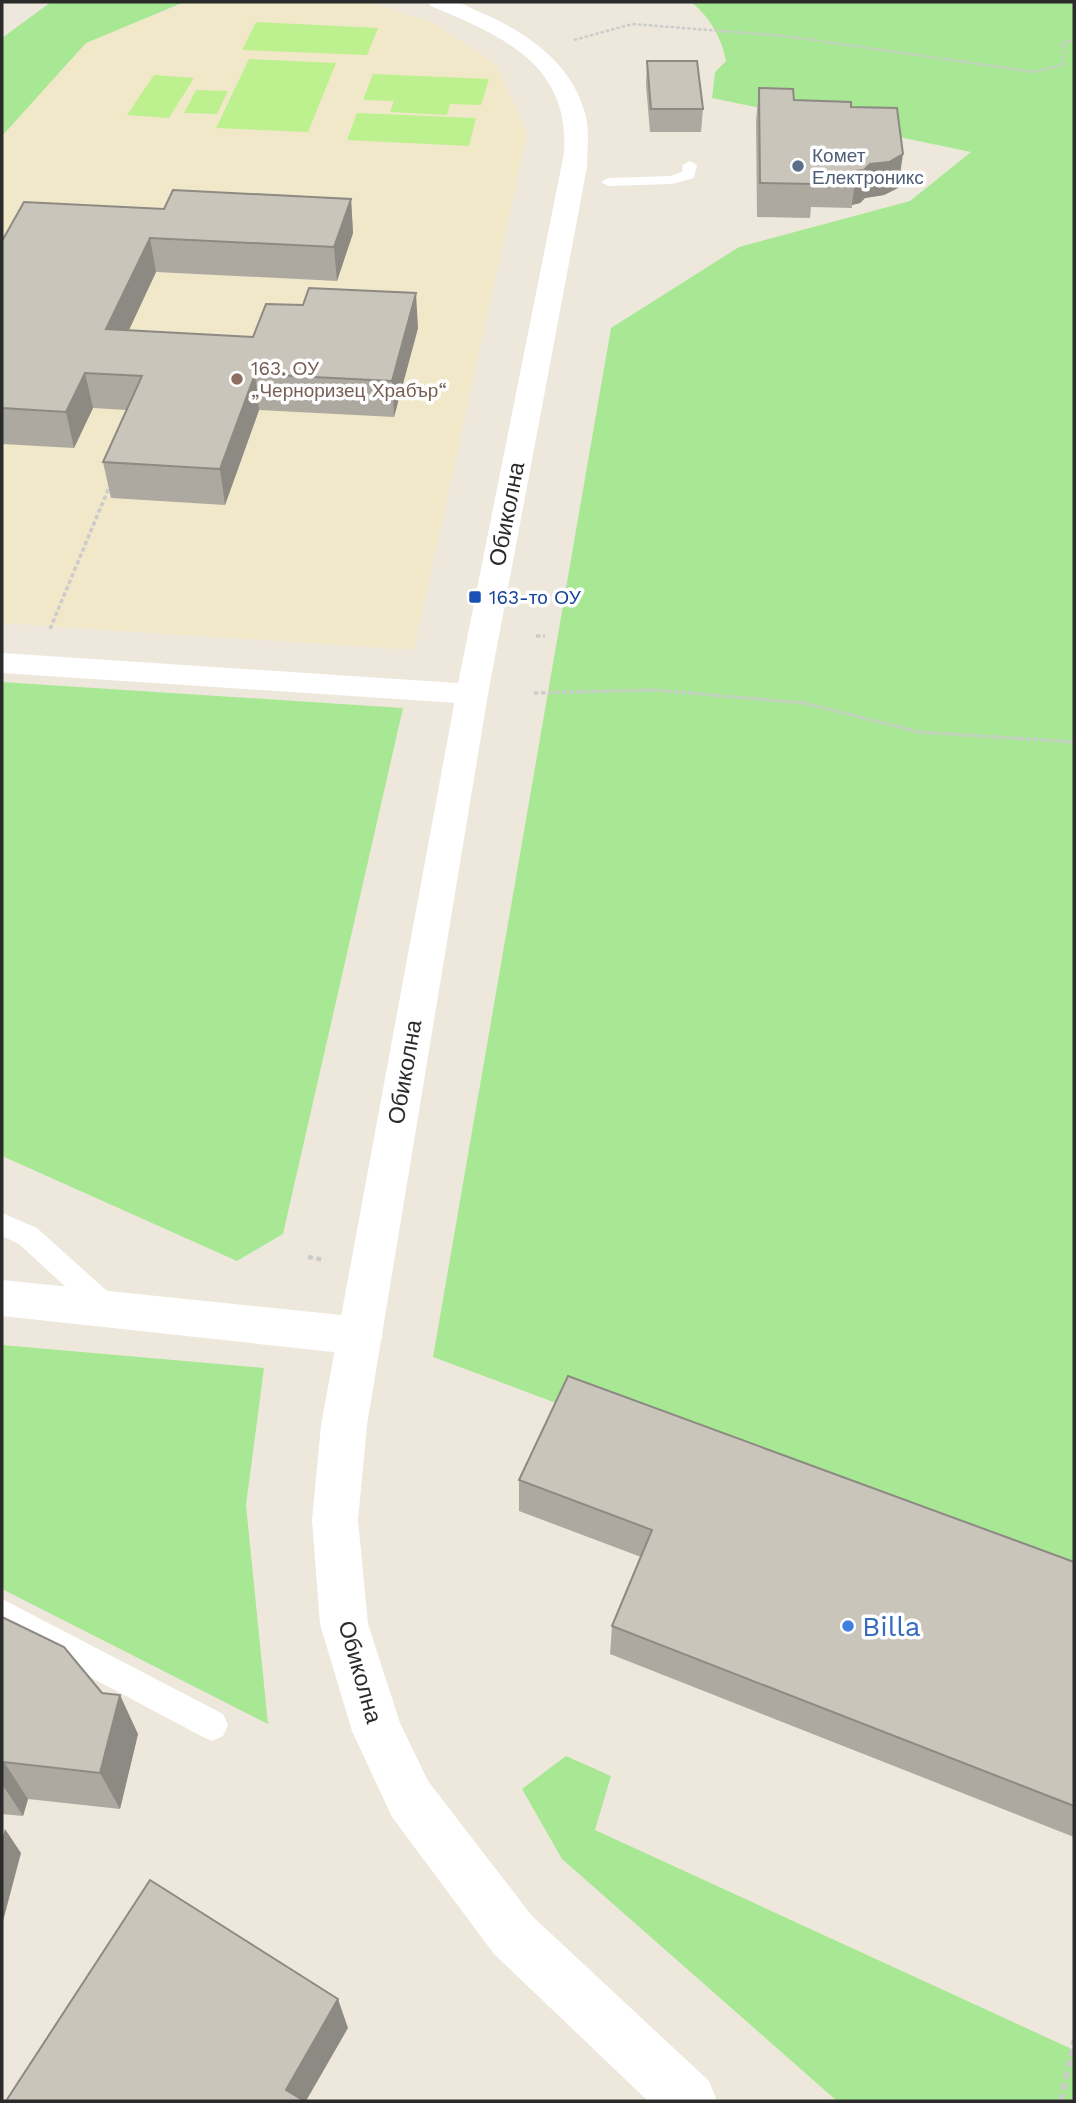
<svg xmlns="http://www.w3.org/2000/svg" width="1076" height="2103" font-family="'Work Sans',sans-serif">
<rect width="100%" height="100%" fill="#eee8dc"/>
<path fill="#f1e8ca" d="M 189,2 L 369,2 L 434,23 L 497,65 L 527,134 L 414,650 L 2,623 L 2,136 L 86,42 Z"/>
<g fill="#a8e894">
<path d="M 51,2 L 182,3 L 86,43 L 2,136 L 2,38 Z"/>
<path d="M 691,2 L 1074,2 L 1074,1597 L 433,1357 L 611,328 L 739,247 L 910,201 L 971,152 L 712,98 L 715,72 L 726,61 C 722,38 709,16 691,2 Z"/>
<path d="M 2,682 L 403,708 L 283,1234 L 237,1261 L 2,1156 Z"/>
<path d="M 2,1345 L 264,1368 L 246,1505 L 268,1724 L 2,1589 Z"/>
<path d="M 566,1756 L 611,1776 L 595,1830 L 1074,2050 L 1074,2101 L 837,2101 L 562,1859 L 522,1789 Z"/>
</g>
<g fill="#bdf08f">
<path d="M 256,22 L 378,28 L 367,55 L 242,50 Z"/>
<path d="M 249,59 L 336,63 L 308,132 L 216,128 Z"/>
<path d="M 373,74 L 489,79 L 481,105 L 450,104 L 447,115 L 390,112 L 394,101 L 363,100 Z"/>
<path d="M 154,75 L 194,78 L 169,118 L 127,115 Z"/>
<path d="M 196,90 L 228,91 L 217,114 L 184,113 Z"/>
<path d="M 357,113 L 476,118 L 469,146 L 347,140 Z"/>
</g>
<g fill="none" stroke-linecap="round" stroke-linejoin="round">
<path stroke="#ccc" stroke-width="2.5" stroke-dasharray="3.5 2" stroke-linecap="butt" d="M 574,40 L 632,24 L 785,36 L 1034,72 L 1063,65 L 1063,43 L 1074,40"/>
<g stroke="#ccc" stroke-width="3.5" stroke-dasharray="4.5 2.5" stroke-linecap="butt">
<path d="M 50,629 L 110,485"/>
<path d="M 536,636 L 545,636"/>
<path d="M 534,693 L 655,690 L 804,703 L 919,732 L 1074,742"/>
</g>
<path stroke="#ccc" stroke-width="4.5" stroke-dasharray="5 3.5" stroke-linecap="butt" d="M 308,1257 L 325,1260"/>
<path stroke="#ccc" stroke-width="5" stroke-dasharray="7 4.5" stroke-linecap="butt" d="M 1061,2101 L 1074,2040"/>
<g fill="#fff" fill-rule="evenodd">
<path d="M 690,161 L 697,165 L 694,178 L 672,184 L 608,186 L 601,182 L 608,178 L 671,176 L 682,172 L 683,165 Z"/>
<path d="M 2,1213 L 37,1228 L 116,1299 L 120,1307 L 116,1315 L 106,1319 L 96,1315 L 19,1244 L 2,1236 Z"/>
<path d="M 2,1599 L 223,1714 L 228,1725 L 223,1736 L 212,1741 L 201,1736 L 2,1630 Z"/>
</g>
<g fill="#fff" fill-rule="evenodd">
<path d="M 2,653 L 472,684 L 483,687 L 488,694 L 483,701 L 472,704 L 2,673 Z"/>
<path d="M 2,1280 L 361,1317 L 376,1323 L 383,1336 L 376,1349 L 361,1355 L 2,1316 Z"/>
</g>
<path fill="#fff" fill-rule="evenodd" d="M 428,2 C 436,2 447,0 455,2 C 463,3 472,9 480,12 C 526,32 571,62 585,113 C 590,130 587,150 587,167 L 488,694 L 367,1425 L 358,1520 L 368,1624 L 400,1723 L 428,1781 L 532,1916 L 709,2081 L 717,2101 L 648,2101 L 494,1954 L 392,1817 L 352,1731 L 320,1624 L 312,1520 L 321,1425 L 456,694 L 564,153 C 570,64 502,36 431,6 Z"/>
</g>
<g fill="#ada9a1">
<path d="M 647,61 L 703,109 L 701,132 L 650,132 L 646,85 Z"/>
<path d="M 759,88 L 794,100 L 851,107 L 898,188 L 884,195 L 865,198 L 860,203 L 852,205 L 852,208 L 811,207 L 810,218 L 757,217 L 756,121 Z"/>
<path d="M 351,199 L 353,233 L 337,281 L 156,272 L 129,330 L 253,337 L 418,328 L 394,417 L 259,410 L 225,505 L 111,498 L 103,462 L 126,410 L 93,408 L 74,448 L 2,444 L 2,241 L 164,209 Z"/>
<path d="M 519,1480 L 1074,1562 L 1074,1837 L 610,1654 L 612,1626 L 641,1557 L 519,1511 Z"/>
<path d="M 2,1617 L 102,1693 L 138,1734 L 120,1809 L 28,1799 L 23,1816 L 2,1814 Z"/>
</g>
<g fill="#8d8a83">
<path d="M 903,154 L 898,188 L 884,195 L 865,198 L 860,203 L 852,205 L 856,171 L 870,164 Z"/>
<path d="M 351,199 L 353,233 L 337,281 L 334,247 Z"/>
<path d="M 150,238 L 156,272 L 113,364 L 106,329 Z"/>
<path d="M 416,293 L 418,328 L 394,417 L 392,381 Z"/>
<path d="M 85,373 L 93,408 L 74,448 L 66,412 Z"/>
<path d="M 255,374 L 259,410 L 225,505 L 220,469 Z"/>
<path d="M 120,1695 L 138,1734 L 120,1809 L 100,1773 Z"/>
<path d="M 4,1762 L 28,1799 L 23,1816 L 2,1784 L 2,1771 Z"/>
<path d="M 5,1829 L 21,1853 L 2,1925 L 2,1839 Z"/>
<path d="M 338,1999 L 348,2028 L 306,2101 L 292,2101 L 286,2090 Z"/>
</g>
<g fill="#c9c5bb" stroke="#8d8a83" stroke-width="2">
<path d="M 647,61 L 697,61 L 703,109 L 651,109 Z"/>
<path d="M 759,88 L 793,89 L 794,100 L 851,102 L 851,107 L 897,108 L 903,154 L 889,162 L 870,164 L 864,170 L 856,171 L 856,175 L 813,173 L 814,184 L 760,183 Z"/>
<path d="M 173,190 L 351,199 L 334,247 L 150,238 L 106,329 L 253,337 L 266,304 L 303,305 L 309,288 L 416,293 L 392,381 L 255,374 L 220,469 L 103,462 L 142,376 L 85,373 L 66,412 L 2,408 L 2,241 L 24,202 L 164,209 Z"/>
<path d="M 568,1376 L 1074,1562 L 1074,1806 L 612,1626 L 652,1530 L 519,1480 Z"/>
<path d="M 2,1617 L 64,1647 L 102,1693 L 120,1695 L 100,1773 L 4,1762 L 2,1771 Z"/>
<path d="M 150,1880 L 338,1999 L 286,2090 L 304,2101 L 6,2101 Z"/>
</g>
<circle fill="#5c6f8a" stroke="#fff" stroke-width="2.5" cx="798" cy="166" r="7"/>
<circle fill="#8d6e63" stroke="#fff" stroke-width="2.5" cx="237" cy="379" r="7"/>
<rect fill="#1a4fb4" stroke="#fff" stroke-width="2.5" x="468" y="590" width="14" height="14" rx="3.5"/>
<circle fill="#3f7fe0" stroke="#fff" stroke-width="2.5" cx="848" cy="1626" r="7"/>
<g text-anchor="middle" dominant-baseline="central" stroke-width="7" stroke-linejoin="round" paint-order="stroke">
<g font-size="19" fill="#4e5e75" stroke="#fff" text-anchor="start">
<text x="812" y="155">Комет<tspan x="812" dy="22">Електроникс</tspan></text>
</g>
<g font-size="19" fill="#785e54" stroke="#fff" text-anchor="start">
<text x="251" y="368">163. ОУ<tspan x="251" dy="22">„Черноризец Храбър“</tspan></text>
</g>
<g font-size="19" fill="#164399" stroke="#fff" text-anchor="start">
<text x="489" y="597">163-то ОУ</text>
</g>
<g font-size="23" fill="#2b2b2b" stroke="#fff">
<text transform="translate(507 514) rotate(-79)">Обиколна</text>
<text transform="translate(405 1072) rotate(-80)">Обиколна</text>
<text transform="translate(360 1672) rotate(74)">Обиколна</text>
</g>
<g font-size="28" fill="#366cbe" stroke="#fff" text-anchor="start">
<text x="862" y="1626">Billa</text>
</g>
</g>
<rect width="1076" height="2103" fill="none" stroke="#2b2b2b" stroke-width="7"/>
</svg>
